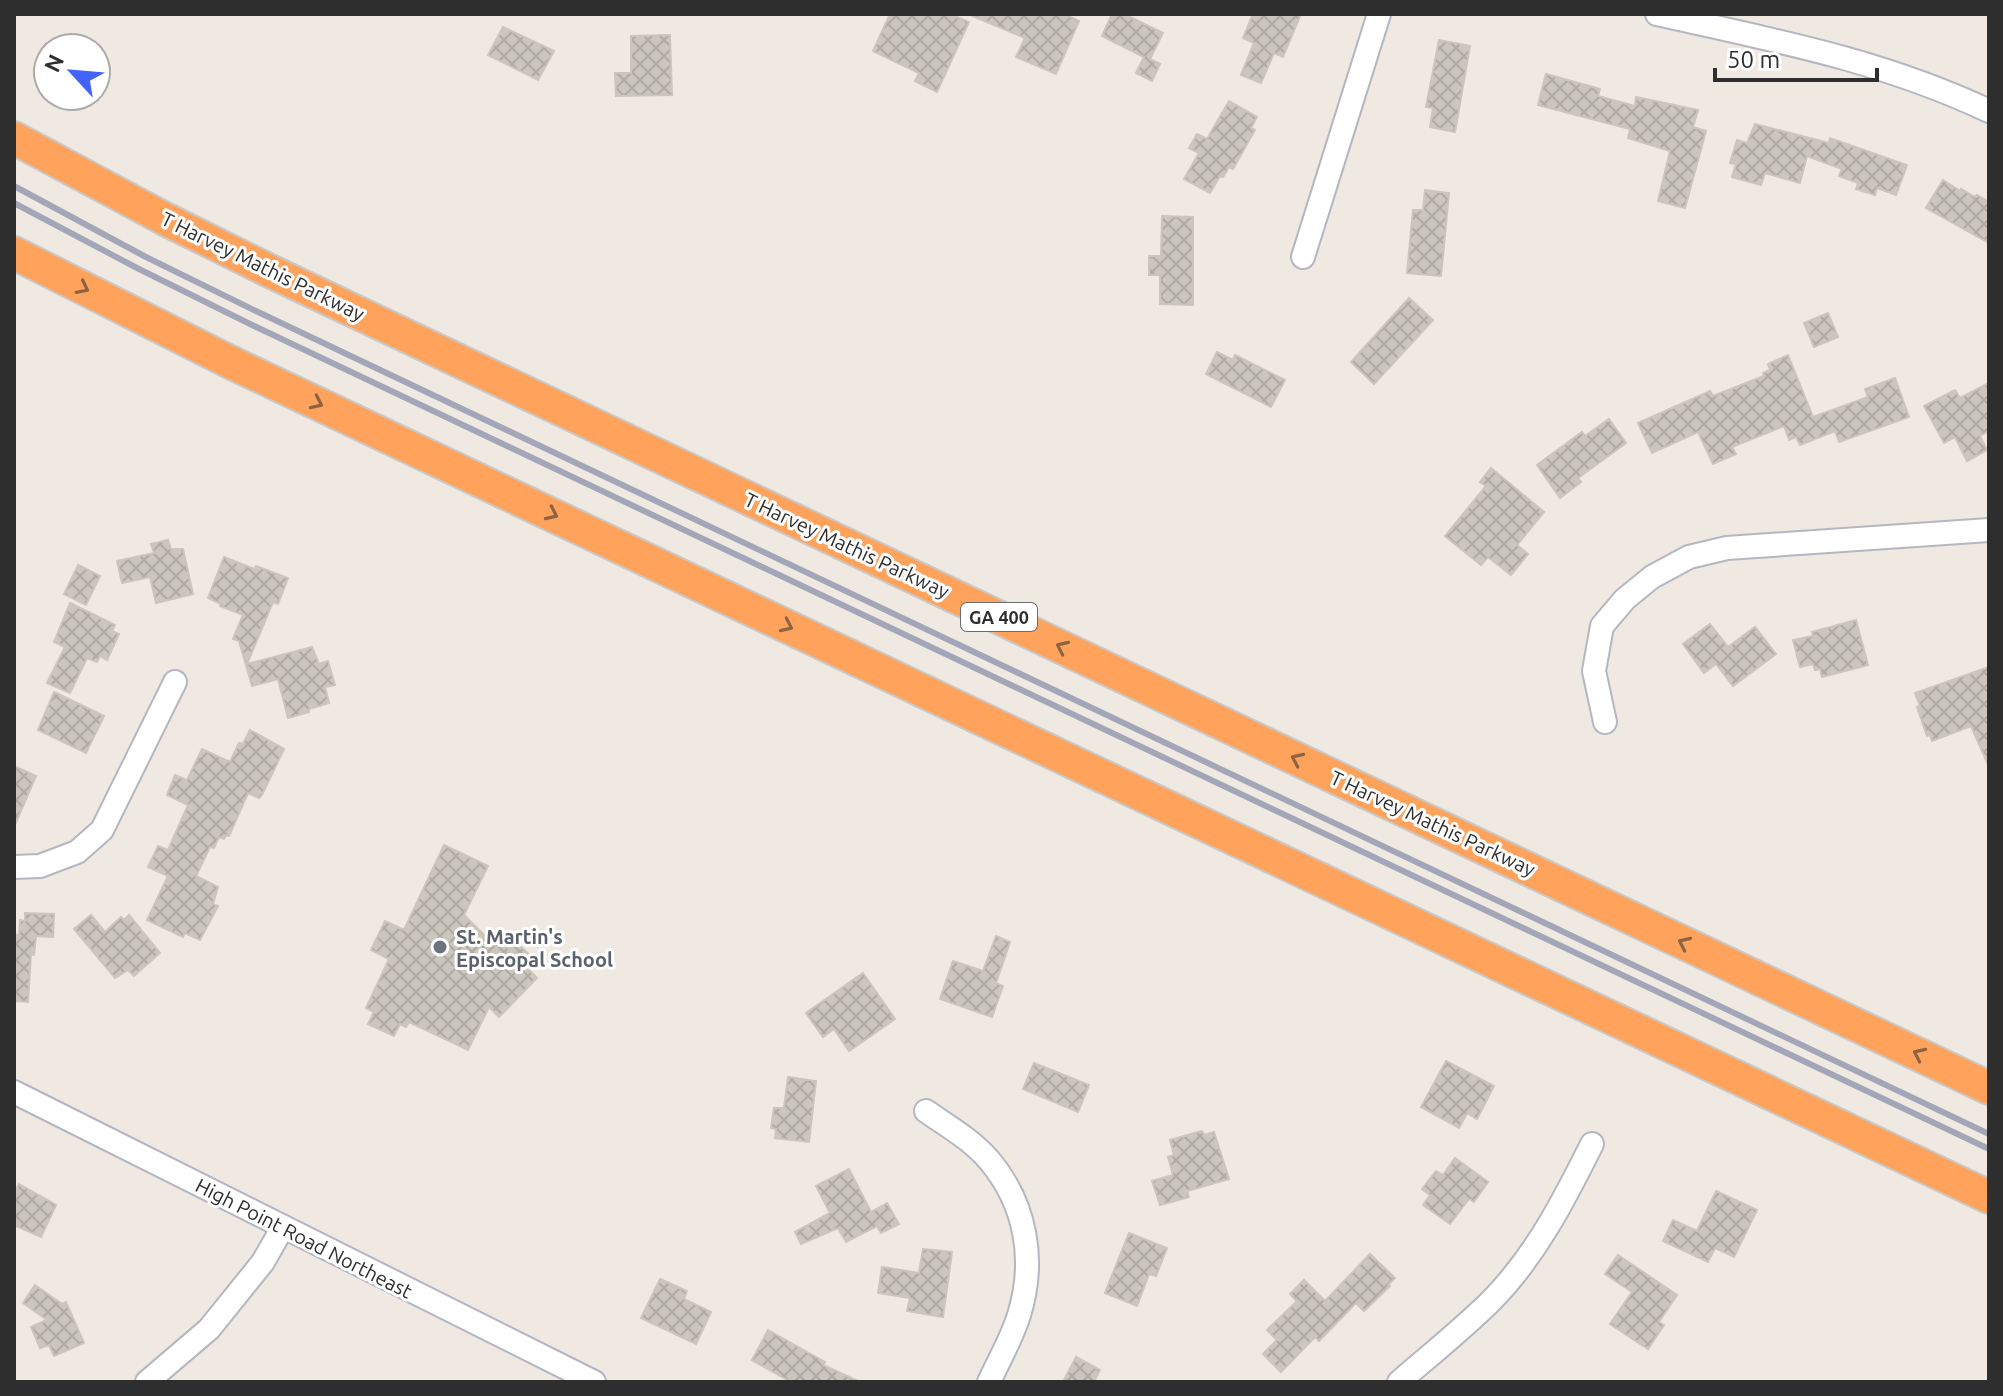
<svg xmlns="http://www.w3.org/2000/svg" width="2003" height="1396" font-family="Ubuntu,sans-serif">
<defs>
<pattern id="building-cross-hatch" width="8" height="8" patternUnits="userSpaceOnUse" patternTransform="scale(2)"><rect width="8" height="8" fill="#cbc7bf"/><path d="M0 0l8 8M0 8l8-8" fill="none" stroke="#afaba4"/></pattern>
</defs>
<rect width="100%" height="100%" fill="#efe9e1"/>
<g fill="url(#building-cross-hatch)" stroke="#cbc5ba" stroke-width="2">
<path d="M 890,14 L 950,14 L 969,22 L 937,92 L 915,81 L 919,73 L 873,51 Z"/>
<path d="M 968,14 L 1064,14 L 1079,21 L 1056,74 L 1016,57 L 1025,38 Z"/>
<path d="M 1112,14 L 1124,14 L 1163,33 L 1150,59 L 1160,64 L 1152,81 L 1136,73 L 1144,57 L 1102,36 Z"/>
<path d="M 1253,14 L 1301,14 L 1283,57 L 1274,53 L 1261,83 L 1241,75 L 1254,43 L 1243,38 Z"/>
<path d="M 503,27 L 554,51 L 538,80 L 488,55 Z"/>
<path d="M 670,35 L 672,95 L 616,96 L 615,73 L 631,73 L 631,36 Z"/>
<path d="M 1439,40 L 1470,46 L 1455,132 L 1430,127 L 1433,108 L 1426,107 Z"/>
<path d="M 1546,74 L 1600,89 L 1598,96 L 1635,106 L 1636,97 L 1698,110 L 1693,127 L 1706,131 L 1685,208 L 1658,201 L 1670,151 L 1628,138 L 1630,129 L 1538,105 Z"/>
<path d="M 1229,101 L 1257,117 L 1251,128 L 1255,130 L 1233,169 L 1229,167 L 1223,177 L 1220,176 L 1210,193 L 1184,179 L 1199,153 L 1189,148 L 1197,134 L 1207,139 Z"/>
<path d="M 1755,124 L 1829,143 L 1830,138 L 1907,165 L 1896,195 L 1877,188 L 1875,195 L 1856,189 L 1858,183 L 1839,176 L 1842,169 L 1807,156 L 1800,183 L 1765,173 L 1761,185 L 1732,177 L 1736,164 L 1730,163 L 1737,140 L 1747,143 Z"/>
<path d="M 1943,180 L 1960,191 L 1961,189 L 1975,197 L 1977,195 L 1989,202 L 1989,243 L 1926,208 Z"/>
<path d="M 1425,190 L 1449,193 L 1441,276 L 1407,273 L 1413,210 L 1423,210 Z"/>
<path d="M 1162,216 L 1193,217 L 1193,305 L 1160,304 L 1160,275 L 1149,275 L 1149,256 L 1161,256 Z"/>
<path d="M 1409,298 L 1433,320 L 1374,384 L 1351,362 Z"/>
<path d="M 1828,313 L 1838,337 L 1814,347 L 1804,323 Z"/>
<path d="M 1217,352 L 1233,360 L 1235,355 L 1285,380 L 1271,407 L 1206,374 Z"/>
<path d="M 1788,355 L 1813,417 L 1868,397 L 1865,389 L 1895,378 L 1909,417 L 1839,442 L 1835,431 L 1800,445 L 1796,437 L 1789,440 L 1784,426 L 1732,447 L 1736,454 L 1713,464 L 1698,432 L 1652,453 L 1638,423 L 1710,391 L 1713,396 L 1764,376 L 1763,373 L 1770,370 L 1768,364 Z"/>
<path d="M 1989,383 L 1989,431 L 1980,436 L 1987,450 L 1967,461 L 1955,437 L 1944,443 L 1924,406 L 1955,390 L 1960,398 Z"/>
<path d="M 1609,419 L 1626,443 L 1578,478 L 1581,482 L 1560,498 L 1537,465 L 1582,432 L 1585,436 Z"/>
<path d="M 1491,468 L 1544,512 L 1517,545 L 1528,554 L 1511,575 L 1488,557 L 1481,565 L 1445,536 L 1486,486 L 1480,482 Z"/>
<path d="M 168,540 L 171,549 L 183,549 L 193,594 L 156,603 L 150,577 L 122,583 L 117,561 L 154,553 L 151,544 Z"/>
<path d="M 224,557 L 254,569 L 256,566 L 288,578 L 278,604 L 273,602 L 247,664 L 312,647 L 319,664 L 328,661 L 335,685 L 325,687 L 329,703 L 309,709 L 309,712 L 288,718 L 278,679 L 252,686 L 239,641 L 233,639 L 243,615 L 220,606 L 221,604 L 208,598 Z"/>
<path d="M 78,565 L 100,576 L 86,605 L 64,594 Z"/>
<path d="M 70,603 L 115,625 L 112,631 L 119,634 L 107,660 L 100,656 L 97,662 L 87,658 L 70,693 L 47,683 L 65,647 L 54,642 Z"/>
<path d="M 1856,620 L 1868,665 L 1822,677 L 1820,669 L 1815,670 L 1813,664 L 1800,667 L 1793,640 L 1813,636 L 1812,632 Z"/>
<path d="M 1710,624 L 1728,647 L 1755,627 L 1776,654 L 1733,686 L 1716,664 L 1704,673 L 1683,644 Z"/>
<path d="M 1989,667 L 1989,767 L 1971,726 L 1932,741 L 1930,735 L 1927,736 L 1917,707 L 1920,706 L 1915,693 Z"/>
<path d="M 54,692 L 104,716 L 86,753 L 38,730 Z"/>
<path d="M 250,730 L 284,749 L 262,795 L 259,798 L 248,793 L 229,836 L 226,835 L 224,839 L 219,837 L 214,848 L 210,847 L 196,876 L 218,887 L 213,904 L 218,906 L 200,940 L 185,933 L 183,937 L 147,920 L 168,876 L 148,867 L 158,846 L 168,850 L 188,805 L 167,795 L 175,775 L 187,780 L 202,749 L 230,762 L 239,743 L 243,744 Z"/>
<path d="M 14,766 L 36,776 L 14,827 Z"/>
<path d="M 444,845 L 488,866 L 464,915 L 494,945 L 500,939 L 509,949 L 516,942 L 535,960 L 527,968 L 537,978 L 499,1017 L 489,1007 L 468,1050 L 409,1022 L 406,1027 L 400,1024 L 394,1036 L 368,1024 L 374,1012 L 366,1008 L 389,959 L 371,950 L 385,921 L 404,930 Z"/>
<path d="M 25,913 L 54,914 L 53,937 L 36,936 L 34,955 L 31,954 L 28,1002 L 14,1001 L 14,935 L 19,935 L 20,920 L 25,921 Z"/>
<path d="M 91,915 L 105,932 L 121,917 L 124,920 L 129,915 L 160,953 L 134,976 L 128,970 L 115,978 L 74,929 Z"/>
<path d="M 996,936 L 1010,942 L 996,983 L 1003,986 L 992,1017 L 940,999 L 953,961 L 983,971 Z"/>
<path d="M 863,973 L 895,1019 L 849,1051 L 834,1029 L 823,1037 L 806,1013 Z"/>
<path d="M 1446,1061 L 1494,1086 L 1477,1119 L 1467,1113 L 1459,1128 L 1421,1107 Z"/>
<path d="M 1034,1063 L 1089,1085 L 1078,1112 L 1023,1089 Z"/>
<path d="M 788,1077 L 816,1081 L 809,1142 L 775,1138 L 776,1129 L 771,1128 L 774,1108 L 784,1108 Z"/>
<path d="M 1202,1131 L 1204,1135 L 1214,1132 L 1229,1179 L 1187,1191 L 1189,1197 L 1160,1205 L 1152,1181 L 1173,1175 L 1168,1157 L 1174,1155 L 1170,1140 Z"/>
<path d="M 1455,1158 L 1488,1182 L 1474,1202 L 1469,1199 L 1450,1224 L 1423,1205 L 1430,1195 L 1422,1189 L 1436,1171 L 1443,1175 Z"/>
<path d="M 849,1169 L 871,1212 L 887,1203 L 899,1224 L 881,1233 L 877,1226 L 846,1242 L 838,1228 L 801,1244 L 795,1232 L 830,1213 L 816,1186 Z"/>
<path d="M 19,1184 L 56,1205 L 41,1237 L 14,1225 L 14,1194 Z"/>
<path d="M 1716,1191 L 1757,1210 L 1734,1257 L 1715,1248 L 1708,1262 L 1663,1241 L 1673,1220 L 1697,1231 Z"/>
<path d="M 1129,1233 L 1167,1248 L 1156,1276 L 1149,1274 L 1137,1306 L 1105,1293 Z"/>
<path d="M 923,1249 L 952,1252 L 943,1317 L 907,1311 L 910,1298 L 878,1293 L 882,1267 L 919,1273 Z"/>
<path d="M 1370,1254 L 1395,1278 L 1388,1285 L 1390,1286 L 1364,1311 L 1356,1303 L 1319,1341 L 1315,1337 L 1281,1372 L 1263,1354 L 1277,1340 L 1267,1330 L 1297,1301 L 1290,1294 L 1304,1280 L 1325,1301 Z"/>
<path d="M 1618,1255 L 1677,1295 L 1659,1322 L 1664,1325 L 1648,1349 L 1610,1324 L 1632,1292 L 1605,1274 Z"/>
<path d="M 660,1279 L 687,1291 L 684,1299 L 711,1312 L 696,1344 L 641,1318 Z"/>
<path d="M 35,1285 L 62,1304 L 66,1302 L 84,1343 L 54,1356 L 49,1345 L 40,1348 L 31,1327 L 47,1320 L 23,1303 Z"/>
<path d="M 768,1330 L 825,1362 L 823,1365 L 860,1382 L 791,1382 L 752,1360 Z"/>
<path d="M 1076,1357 L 1100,1370 L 1094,1382 L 1063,1382 Z"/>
</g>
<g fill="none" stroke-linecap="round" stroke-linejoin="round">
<g stroke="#b4b7c1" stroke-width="26">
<g id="minor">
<path d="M 1657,14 C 1773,40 1881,60 1989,111"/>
<path d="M 1303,257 L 1379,14"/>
<path d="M 1605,722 L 1594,671 L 1602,626 L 1625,599 L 1652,577 L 1689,557 L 1727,548 L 1989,530"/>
<path d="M 14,867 L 40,866 L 77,852 L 102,830 L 175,682"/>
<path d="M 14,1092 L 594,1382"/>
<path d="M 926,1111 C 947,1126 971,1139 989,1160 C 1026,1204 1036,1260 1019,1315 C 1012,1338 999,1360 989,1382"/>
<path d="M 147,1382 L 209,1329 L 263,1262 L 283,1227"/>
<path d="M 1399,1382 C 1430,1355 1463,1329 1492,1300 C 1536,1255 1564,1200 1592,1144"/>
</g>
</g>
<g stroke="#c9c9c9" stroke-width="36">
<g id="highway">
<path d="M 14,138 L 165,219 L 272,272 L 1989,1088"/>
<path d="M 14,253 L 230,362 L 1989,1197"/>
</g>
</g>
<use href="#minor" stroke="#fff" stroke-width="22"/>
<use href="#highway" stroke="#ffa35c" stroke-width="32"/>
<g stroke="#a3a6b8" stroke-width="6">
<path d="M 14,186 L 144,256 L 256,311 L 1989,1134"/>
<path d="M 14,203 L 137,268 L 250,324 L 1989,1149"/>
</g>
</g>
<defs><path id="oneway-chevron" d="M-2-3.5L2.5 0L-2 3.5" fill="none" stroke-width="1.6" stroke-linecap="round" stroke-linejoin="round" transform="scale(2)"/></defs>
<g stroke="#8c6343">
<use href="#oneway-chevron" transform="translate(83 288) rotate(27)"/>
<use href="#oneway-chevron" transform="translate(317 403) rotate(25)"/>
<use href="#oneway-chevron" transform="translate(552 514) rotate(25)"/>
<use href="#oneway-chevron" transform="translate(787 626) rotate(25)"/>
<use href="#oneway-chevron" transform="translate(1062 647) rotate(-155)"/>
<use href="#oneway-chevron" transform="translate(1297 759) rotate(-155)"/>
<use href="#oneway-chevron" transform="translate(1684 943) rotate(-155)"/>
<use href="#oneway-chevron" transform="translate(1919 1054) rotate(-155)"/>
</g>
<circle fill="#6b7280" stroke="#fff" stroke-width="3" cx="440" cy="947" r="8"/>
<g text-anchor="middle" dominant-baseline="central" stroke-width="6" stroke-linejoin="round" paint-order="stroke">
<rect fill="#fff" stroke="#6d6d6d" stroke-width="2" x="961" y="603" width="76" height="28" rx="6"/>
<g font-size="18" font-weight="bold" fill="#2e2e2e">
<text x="999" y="617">GA 400</text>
</g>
<g font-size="20" fill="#2e2e2e" stroke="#fff">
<text transform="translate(263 266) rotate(26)">T Harvey Mathis Parkway</text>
<text transform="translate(847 545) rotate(25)">T Harvey Mathis Parkway</text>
<text transform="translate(1433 823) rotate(25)">T Harvey Mathis Parkway</text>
<text transform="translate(304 1238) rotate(27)">High Point Road Northeast</text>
</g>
<g font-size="20" font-weight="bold" fill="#5b616d" stroke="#fff" text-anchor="start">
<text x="456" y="936">St. Martin's<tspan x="456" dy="23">Episcopal School</tspan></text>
</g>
</g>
<rect width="2003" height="1396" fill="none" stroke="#2e2e2e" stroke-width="32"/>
<g transform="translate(72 72) rotate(296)"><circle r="38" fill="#ffffff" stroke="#ababab" stroke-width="2"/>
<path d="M0-6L14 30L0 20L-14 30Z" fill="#4264fb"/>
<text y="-12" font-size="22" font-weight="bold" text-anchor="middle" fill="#2e2e2e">N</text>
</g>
<path d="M1715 68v12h162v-12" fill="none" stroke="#2e2e2e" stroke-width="4"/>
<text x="1727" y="68" font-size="24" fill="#2e2e2e" stroke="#ffffff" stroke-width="6" paint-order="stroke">50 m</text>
</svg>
